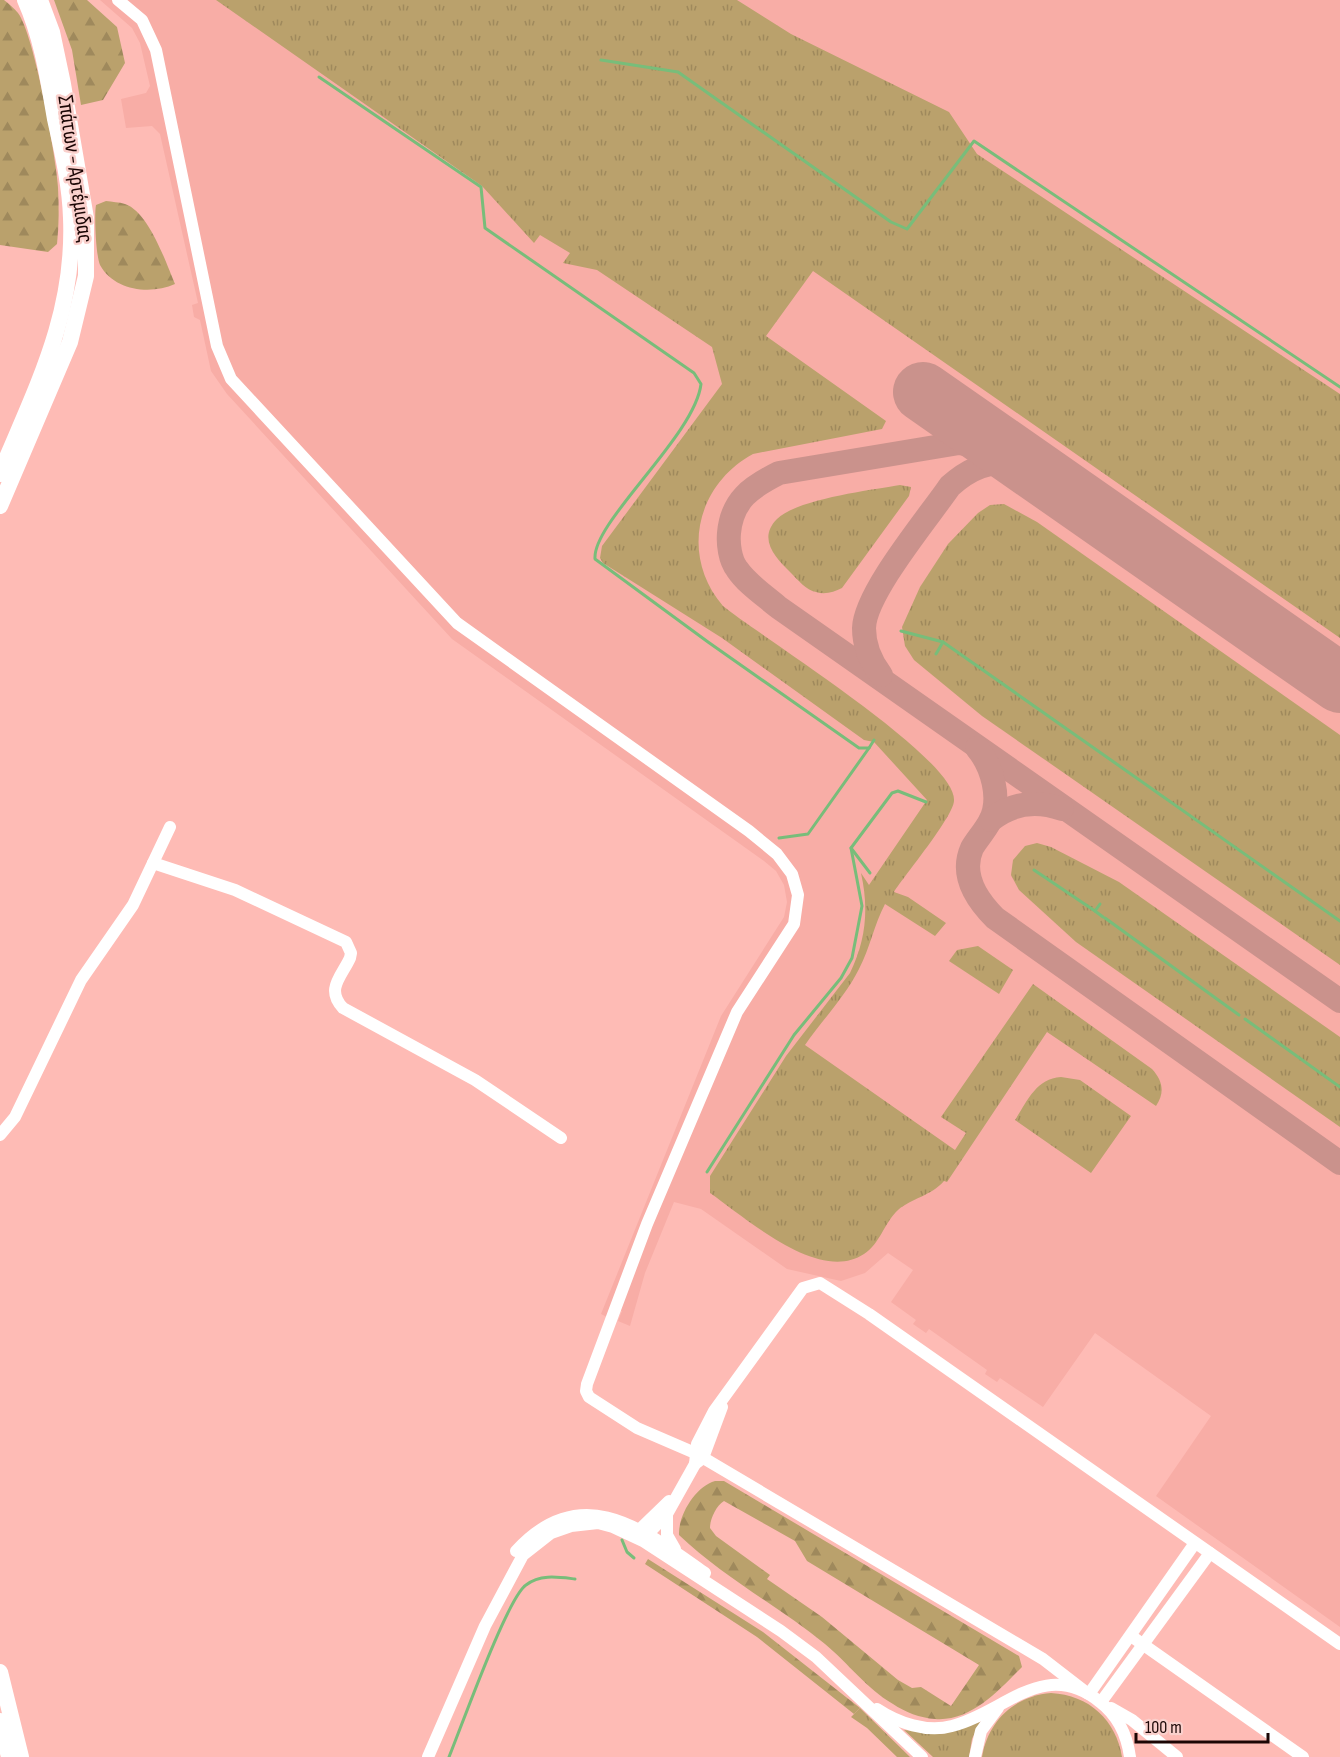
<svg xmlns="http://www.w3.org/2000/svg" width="1340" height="1757" font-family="'Sofia Sans Condensed',sans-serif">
<defs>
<pattern id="grass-tufts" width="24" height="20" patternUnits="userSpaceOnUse" patternTransform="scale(1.5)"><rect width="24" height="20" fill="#baa16c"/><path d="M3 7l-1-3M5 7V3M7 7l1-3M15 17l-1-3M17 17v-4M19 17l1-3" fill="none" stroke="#9f895c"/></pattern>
<pattern id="forest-firs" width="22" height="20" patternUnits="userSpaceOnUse" patternTransform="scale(1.5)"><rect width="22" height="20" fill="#baa16c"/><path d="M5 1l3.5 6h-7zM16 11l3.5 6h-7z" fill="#9f895c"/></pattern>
</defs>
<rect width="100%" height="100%" fill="#febbb5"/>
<path fill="#f8ada6" d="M 100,0 L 1340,0 L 1340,1627 L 1156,1496 L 1211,1416 L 1095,1333 L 1043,1407 L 1000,1378 L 997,1382 L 985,1374 L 987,1370 L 929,1329 L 926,1333 L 913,1324 L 916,1320 L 891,1302 L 913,1270 L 888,1253 L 865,1273 L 841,1281 L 787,1269 L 701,1209 L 674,1202 L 645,1273 L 630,1326 L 618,1321 L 622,1311 L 612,1307 L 607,1317 L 601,1314 L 721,1016 L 784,917 L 787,902 L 784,885 L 776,871 L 764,861 L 452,639 L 227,394 L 211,371 L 200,320 L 194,317 L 192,305 L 198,303 L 160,134 L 152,126 L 126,128 L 121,99 L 146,93 L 150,86 L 140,43 L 132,28 Z"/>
<g fill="url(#grass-tufts)">
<path d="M 216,0 L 737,0 L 791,34 L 949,112 L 977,154 L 1340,394 L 1340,638 L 813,271 L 766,336 L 886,421 L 882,429 L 753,454 C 696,485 680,556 723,606 C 761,637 958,759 954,801 C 953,817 905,875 894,892 L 908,897 L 946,923 L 935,936 L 885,904 C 874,925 870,948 859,969 C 845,997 823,1019 805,1045 L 955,1150 L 966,1133 L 941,1117 L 1033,984 L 1152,1069 C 1163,1081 1165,1093 1156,1106 L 1047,1032 L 947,1182 L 944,1181 C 931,1196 912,1198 898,1210 C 884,1223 880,1244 864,1254 C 819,1284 746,1218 710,1193 L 710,1176 L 786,1056 L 850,973 C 866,940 869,909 861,873 L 869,885 L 927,800 L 874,742 L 864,740 L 722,638 L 603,563 L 600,558 L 602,546 L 722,384 L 712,347 L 597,270 L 563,263 L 570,253 L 540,235 L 534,243 L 482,186 Z"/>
<path d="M 900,485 L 911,487 L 909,496 L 842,588 C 834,592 825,595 816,592 C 806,590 798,580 791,573 C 776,558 757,539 777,519 C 797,499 872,490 900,485 Z"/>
<path d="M 1004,504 L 1037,522 L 1340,735 L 1340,965 L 982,716 L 914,660 L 905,646 L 902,627 L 920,587 L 948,544 L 978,513 L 990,505 Z"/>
<path d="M 1037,843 L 1051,847 L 1119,882 L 1340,1037 L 1340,1127 L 1076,942 L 1019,890 L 1011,875 L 1013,860 L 1025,846 Z"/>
<path d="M 978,946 L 1013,970 L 999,994 L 949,961 L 957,950 Z"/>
<path d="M 1061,1077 L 1080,1080 L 1131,1116 L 1091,1173 L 1015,1120 C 1028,1100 1036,1079 1061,1077 Z"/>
<path d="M 1051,1693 C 1089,1695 1116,1720 1122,1757 L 982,1757 C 988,1721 1014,1696 1051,1693 Z"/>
<path d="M 860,1708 L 910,1757 L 897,1757 L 867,1728 L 851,1717 Z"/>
<path d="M 981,1720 L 972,1739 L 969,1757 L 933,1757 L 904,1730 L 941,1734 Z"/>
</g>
<g fill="url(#forest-firs)" fill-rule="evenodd">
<path d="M 0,0 L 4,0 C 9,4 14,8 18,13 C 34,34 56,157 58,188 C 59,207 59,225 57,244 L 48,252 L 0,245 Z"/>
<path d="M 54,0 L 87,0 L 117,27 L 125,63 L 103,100 L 81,105 L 72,50 Z"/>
<path d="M 106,201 C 112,202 119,202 125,204 C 149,212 166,263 175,284 C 151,295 114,291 100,265 C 96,256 94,215 96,205 Z"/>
<path d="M 715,1481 L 724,1481 L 1019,1656 L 1022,1667 C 999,1690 971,1722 935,1719 C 920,1718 905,1712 893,1704 C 867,1689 848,1663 825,1644 C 778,1606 723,1577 679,1535 C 678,1515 696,1486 715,1481 ZM 724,1501 L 795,1541 L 807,1561 L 979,1665 L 951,1706 L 921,1687 L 912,1688 L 898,1680 L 822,1617 L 767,1579 L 770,1575 L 716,1536 L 710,1528 C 710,1519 716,1506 724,1501 Z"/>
<path d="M 648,1559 L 763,1632 L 860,1708 L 854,1714 L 757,1637 L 645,1564 Z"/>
</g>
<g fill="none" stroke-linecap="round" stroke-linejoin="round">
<g stroke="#78bd7a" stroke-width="3">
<path d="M 601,60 L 678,72 L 891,222 L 907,229 L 974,141 L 1340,387"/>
<path d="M 319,77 L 481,187 L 485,228 L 694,373 L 701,384 C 695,436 592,522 595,559 L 708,642 L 859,748 L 869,748 L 874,740"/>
<path d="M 901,631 L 943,642 L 1340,921"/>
<path d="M 936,654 L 943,642"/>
<path d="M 779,838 L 808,834 L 869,748"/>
<path d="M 1034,870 L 1095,911"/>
<path d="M 870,873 L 851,848 L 892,793 L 898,791 L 926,802"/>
<path d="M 1100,904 L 1095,911 L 1103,917"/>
<path d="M 1105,918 L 1239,1015"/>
<path d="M 1245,1019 L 1340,1087"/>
<path d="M 707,1172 L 794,1035 L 841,978 L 852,958 L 862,906 L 851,848"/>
<path d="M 622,1540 L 627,1552 L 634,1558"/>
<path d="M 449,1757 C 461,1728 507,1598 526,1585 C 540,1574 558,1577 575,1579"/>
</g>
<g stroke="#ca928c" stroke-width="24">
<path d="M 1033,469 L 993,449 L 959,443 L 779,473 C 751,487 732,500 729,533 C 728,544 730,560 737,569 C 747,584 764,595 778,607 L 1340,1001"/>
<path d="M 881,675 C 871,662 864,646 864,628 C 865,593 928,518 950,486 C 969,469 990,459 1016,464"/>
<path d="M 977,748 C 992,766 1002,799 990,821 C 985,831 977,839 972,848 C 960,875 977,900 995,918 L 1340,1163"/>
<path d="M 991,820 C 1012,803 1036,800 1062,809"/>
</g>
<path stroke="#ca928c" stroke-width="60" d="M 923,392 L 1340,683"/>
<g stroke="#fff" stroke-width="12">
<path d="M 118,0 L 142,20 L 156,50 L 217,346 L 231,379 L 457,623 L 749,831 L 777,854 L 792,874 L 798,895 L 794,924 L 737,1012 L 647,1224 L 587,1384 L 586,1391 L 589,1397 L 637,1428 L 695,1453 L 1043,1659 L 1087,1693"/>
<path d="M 153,863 L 235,890 L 346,942 L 351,953 L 350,958 C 342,976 325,989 343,1008 L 475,1080 L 561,1138"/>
<path d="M 0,1135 L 15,1117 L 81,980 L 133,905 L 170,827"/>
<path d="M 695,1464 L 697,1444 L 714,1411 L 803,1288 L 820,1283 L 869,1314 L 1340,1644"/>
<path d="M 667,1514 L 667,1535 L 675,1549"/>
<path d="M 636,1533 L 669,1501"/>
<path d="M 643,1539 L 667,1514 L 695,1464 L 703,1458 L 722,1407"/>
<path d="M 516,1551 C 582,1479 644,1530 705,1573"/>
<path d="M 1131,1636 L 1303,1757"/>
<path d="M 1089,1694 L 1195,1543"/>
<path d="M 1101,1702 L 1210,1553"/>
<path d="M 1111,1708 L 1132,1720 L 1177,1757"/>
<path d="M 877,1709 C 898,1723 927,1733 952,1726 C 1004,1713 1044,1657 1100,1702 C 1117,1715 1127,1735 1130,1757"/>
<path d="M 428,1757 L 485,1626 L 523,1555 L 551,1533 L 571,1526 L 598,1523 L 613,1527 L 643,1541 L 781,1631 L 816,1657 L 922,1757"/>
<path d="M 975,1757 L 981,1731 L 998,1708"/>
</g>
<g stroke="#fff" stroke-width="16">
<path d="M 0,474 C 36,387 75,315 71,218 C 70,184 62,151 55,119 C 48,79 42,38 25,0"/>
<path d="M 0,506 L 70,342 L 86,276 L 86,218 L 63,84 L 52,32 L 40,0"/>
<path d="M 0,1672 L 21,1757"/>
<path d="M 0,1721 L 9,1757"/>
</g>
</g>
<g text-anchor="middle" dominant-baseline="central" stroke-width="5" stroke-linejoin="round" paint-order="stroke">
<g font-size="22" fill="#1b0605" stroke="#fad0cc">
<text transform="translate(75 169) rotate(82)">Σπάτων - Αρτέμιδας</text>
</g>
</g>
<path d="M1136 1733v9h132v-9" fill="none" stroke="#1b0605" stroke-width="3"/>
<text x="1145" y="1733" font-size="18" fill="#1b0605" stroke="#fad0cc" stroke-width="4.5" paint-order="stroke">100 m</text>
</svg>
